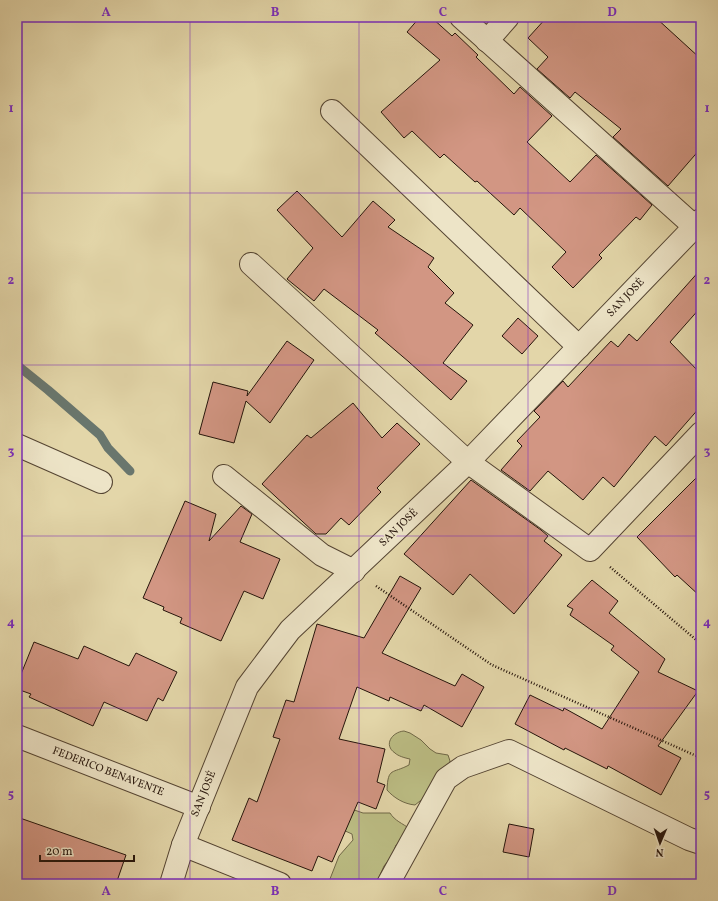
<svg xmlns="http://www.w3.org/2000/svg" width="718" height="901" font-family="Vollkorn,serif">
<rect width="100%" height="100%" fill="#e3d6a9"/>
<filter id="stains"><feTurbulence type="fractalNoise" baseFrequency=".005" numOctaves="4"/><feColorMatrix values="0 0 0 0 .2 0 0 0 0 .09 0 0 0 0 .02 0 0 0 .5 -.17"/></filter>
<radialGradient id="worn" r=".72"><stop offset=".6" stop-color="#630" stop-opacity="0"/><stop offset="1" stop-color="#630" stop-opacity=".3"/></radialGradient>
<g fill="#bbbc83" stroke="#706847">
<path d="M 404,731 L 410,733 L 421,740 L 430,749 L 436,753 L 448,755 L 450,761 L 448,767 L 425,797 L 415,805 C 404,804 394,798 387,790 C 388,767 392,774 409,765 L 410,759 C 405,758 398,756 395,753 C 383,745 392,732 404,731 Z"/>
<path d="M 337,804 L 363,813 L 390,813 C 395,821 402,823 410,829 L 408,841 L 396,845 L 392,856 L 384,866 L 376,884 L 328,884 L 339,856 L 353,840 L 352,834 L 334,826 Z"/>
</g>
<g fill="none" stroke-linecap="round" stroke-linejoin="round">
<path stroke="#69766d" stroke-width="9" d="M 17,365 L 48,390 L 100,435 L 108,448 L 130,471"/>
</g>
<g fill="#d29683" stroke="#25140b">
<path d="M 420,17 L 431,17 L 452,36 L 455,33 L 478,55 L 476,57 L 514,94 L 520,87 L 552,116 L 527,142 L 570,182 L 596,155 L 652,205 L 640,220 L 636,217 L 599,255 L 602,258 L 573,288 L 552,267 L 566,252 L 520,208 L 514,215 L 477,181 L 475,182 L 444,154 L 440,158 L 412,131 L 404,138 L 381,112 L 440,60 L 407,32 Z"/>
<path d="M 547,17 L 655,17 L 701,59 L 701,148 L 668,186 L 613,137 L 621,129 L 575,92 L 570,98 L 537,69 L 548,57 L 528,38 Z"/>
<path d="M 297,191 L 342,237 L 373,201 L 395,220 L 388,227 L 434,258 L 428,267 L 454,293 L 445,303 L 473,325 L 443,363 L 467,381 L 451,400 L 409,362 L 375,333 L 378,330 L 324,289 L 314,301 L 287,279 L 313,248 L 277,210 Z"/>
<path d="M 701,269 L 701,307 L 670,342 L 701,374 L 701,406 L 666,446 L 655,436 L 614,487 L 603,477 L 583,500 L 548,471 L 530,491 L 501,470 L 522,446 L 517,441 L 540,417 L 534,411 L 563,381 L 568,387 L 611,341 L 618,347 L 629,334 L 637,341 Z"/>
<path d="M 518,318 L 538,336 L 522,354 L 502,336 Z"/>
<path d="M 287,341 L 314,360 L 270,423 L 246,401 L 234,443 L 199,434 L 213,382 L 248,391 L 247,396 Z"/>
<path d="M 353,403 L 382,438 L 397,423 L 420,444 L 377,488 L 381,492 L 349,525 L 341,518 L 326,534 L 316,534 L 262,484 L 307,435 L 311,438 Z"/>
<path d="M 701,473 L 701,597 L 677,575 L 675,577 L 637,537 Z"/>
<path d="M 471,480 L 541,530 L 548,536 L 544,541 L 562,555 L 514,614 L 470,574 L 453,595 L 404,554 Z"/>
<path d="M 185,501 L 216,514 L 209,541 L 241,506 L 252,514 L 240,542 L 280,559 L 263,599 L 244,591 L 221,641 L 180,623 L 182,618 L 163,610 L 164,607 L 143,598 Z"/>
<path d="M 400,576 L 421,588 L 382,653 L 455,686 L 462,674 L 484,687 L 462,727 L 424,705 L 421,711 L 390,697 L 389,701 L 357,687 L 339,739 L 385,749 L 377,782 L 385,785 L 376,809 L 358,802 L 332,862 L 318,856 L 312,871 L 232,840 L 249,798 L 257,802 L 280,739 L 273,737 L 286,700 L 294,702 L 317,624 L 364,638 Z"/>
<path d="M 592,580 L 618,601 L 609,613 L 665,659 L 658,672 L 698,691 L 658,746 L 681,758 L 661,795 L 608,766 L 607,769 L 565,748 L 564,750 L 515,724 L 530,695 L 563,711 L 564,708 L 602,729 L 639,672 L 611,650 L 614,646 L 570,615 L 573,609 L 567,606 Z"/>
<path d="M 34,642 L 78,659 L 84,646 L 129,666 L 136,653 L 177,672 L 163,701 L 158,698 L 147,721 L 104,702 L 93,726 L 29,697 L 31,694 L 17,689 L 17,684 Z"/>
<path d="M 17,817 L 126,855 L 116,884 L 17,884 Z"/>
<path d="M 509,824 L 534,829 L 529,857 L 503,852 Z"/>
</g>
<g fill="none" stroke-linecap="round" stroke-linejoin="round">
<g stroke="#544432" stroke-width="24">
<g id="minor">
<path d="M 461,17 L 695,227"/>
<path d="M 487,41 L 508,17"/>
<path d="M 332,111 L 579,347"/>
<path d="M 251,264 L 468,462 L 590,550 L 701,433"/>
<path d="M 17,445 L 101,482"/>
<path d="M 224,476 L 322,555 L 354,571"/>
<path d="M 17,736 L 199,807"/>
<path d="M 183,845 L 280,884"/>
<path d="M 171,884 L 183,845 L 247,687 L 290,630 L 468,462 L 701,220"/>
<path d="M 388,884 L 446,779 L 463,767 L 509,751 L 689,839 L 701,843"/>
</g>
</g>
<g stroke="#25140b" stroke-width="2.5" stroke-dasharray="1 2" stroke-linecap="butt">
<path d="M 610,567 L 701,644"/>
<path d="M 376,586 L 492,665 L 701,758"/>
</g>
<use href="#minor" stroke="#ede4c7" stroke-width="22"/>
</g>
<path fill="none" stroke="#7b2cbf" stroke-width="1" stroke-opacity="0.55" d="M 190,17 L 190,884M 359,17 L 359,884M 528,17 L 528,884M 17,193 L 701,193M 17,365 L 701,365M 17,536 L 701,536M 17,708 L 701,708"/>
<g text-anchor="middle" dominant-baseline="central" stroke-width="3.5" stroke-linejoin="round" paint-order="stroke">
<g font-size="11" fill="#25140b" stroke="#ede4c7">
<text transform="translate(626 298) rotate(-46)">SAN JOSÉ</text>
<text transform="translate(399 528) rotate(-44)">SAN JOSÉ</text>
<text transform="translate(108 772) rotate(21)">FEDERICO BENAVENTE</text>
<text transform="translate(204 794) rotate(-68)">SAN JOSÉ</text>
</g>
</g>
<rect width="718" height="901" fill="none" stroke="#e3d6a9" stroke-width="44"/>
<g transform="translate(660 843) rotate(182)" stroke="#ede4c7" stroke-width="3" paint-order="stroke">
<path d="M0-3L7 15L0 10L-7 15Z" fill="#25140b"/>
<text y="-6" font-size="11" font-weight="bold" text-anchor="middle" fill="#25140b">N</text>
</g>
<path d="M40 855v6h94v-6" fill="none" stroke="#25140b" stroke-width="2"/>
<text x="46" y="855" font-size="12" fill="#25140b" stroke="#ede4c7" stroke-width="3" paint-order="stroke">20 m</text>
<rect x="22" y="22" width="674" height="857" fill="none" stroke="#7b2cbf" stroke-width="1.5"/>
<g font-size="13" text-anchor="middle" font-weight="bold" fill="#7b2cbf">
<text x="106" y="16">A</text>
<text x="275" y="16">B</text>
<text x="443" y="16">C</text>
<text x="612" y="16">D</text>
<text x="11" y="112">1</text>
<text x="707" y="112">1</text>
<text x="11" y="284">2</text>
<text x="707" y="284">2</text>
<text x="11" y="455">3</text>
<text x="707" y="455">3</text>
<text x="11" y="626">4</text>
<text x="707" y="626">4</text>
<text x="11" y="798">5</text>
<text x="707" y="798">5</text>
<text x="106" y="895">A</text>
<text x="275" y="895">B</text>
<text x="443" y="895">C</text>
<text x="612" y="895">D</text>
</g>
<rect width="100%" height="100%" filter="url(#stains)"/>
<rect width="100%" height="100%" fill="url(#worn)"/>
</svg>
